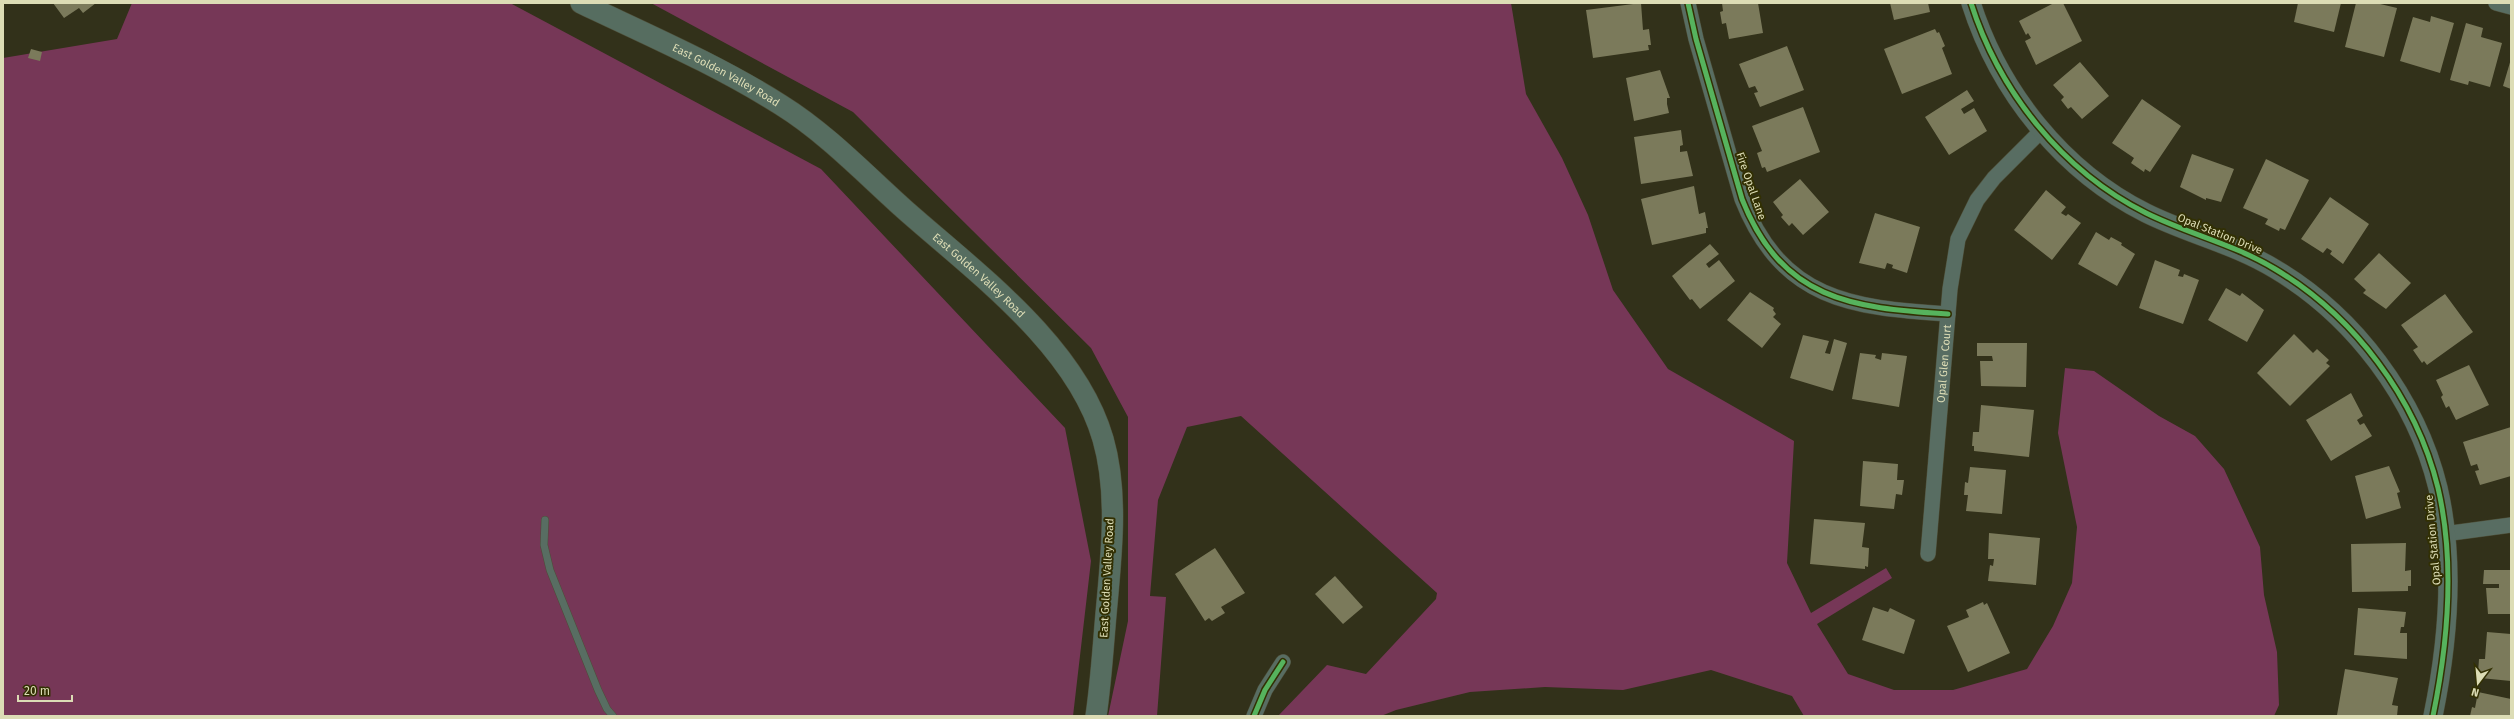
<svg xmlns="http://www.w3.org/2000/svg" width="2514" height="719" font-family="'Fira Sans',sans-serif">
<rect width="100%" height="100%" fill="#32311a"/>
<g fill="#763757">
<path d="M 132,3 L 510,3 L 821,169 L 1065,428 L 1091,561 L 1073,716 L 3,716 L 3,58 L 117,39 Z"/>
<path d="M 651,3 L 1511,3 L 1526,94 L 1562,158 L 1588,215 L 1613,290 L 1668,369 L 1794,441 L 1787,563 L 1811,613 L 1886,568 L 1892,578 L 1817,624 L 1848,674 L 1894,690 L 1953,690 L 2027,669 L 2053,626 L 2072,583 L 2077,527 L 2058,433 L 2065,368 L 2094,371 L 2159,416 L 2195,436 L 2224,469 L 2260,547 L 2264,595 L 2277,652 L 2279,705 L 2274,716 L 1804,716 L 1792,696 L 1711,670 L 1623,690 L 1545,687 L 1470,692 L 1396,710 L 1381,716 L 1278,716 L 1327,665 L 1366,674 L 1436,599 L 1437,593 L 1241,416 L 1187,427 L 1158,500 L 1150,596 L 1166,597 L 1157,716 L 1108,716 L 1128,621 L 1128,417 L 1091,348 L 853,112 Z"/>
</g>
<g fill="#7b7a5b">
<path d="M 53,3 L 96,3 L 83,13 L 79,8 L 64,18 Z"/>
<path d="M 1641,3 L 1643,30 L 1649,29 L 1651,45 L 1648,45 L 1649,50 L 1593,58 L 1586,10 Z"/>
<path d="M 1722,3 L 1758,3 L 1763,33 L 1729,39 L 1726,23 L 1722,24 L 1720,12 L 1723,11 Z"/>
<path d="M 1890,3 L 1928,3 L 1930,12 L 1894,20 Z"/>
<path d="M 2054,3 L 2063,3 L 2082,41 L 2036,65 L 2025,41 L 2031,38 L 2028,33 L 2026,35 L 2019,21 Z"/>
<path d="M 2298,3 L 2341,3 L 2334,32 L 2294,22 Z"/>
<path d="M 2356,3 L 2376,3 L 2397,8 L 2384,57 L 2345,47 Z"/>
<path d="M 2431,16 L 2454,23 L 2440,73 L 2400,61 L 2413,17 L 2430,22 Z"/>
<path d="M 2466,23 L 2483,28 L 2481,37 L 2502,43 L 2490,87 L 2469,81 L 2468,85 L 2450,80 Z"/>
<path d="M 1935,29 L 1937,33 L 1939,32 L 1945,46 L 1942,48 L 1952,74 L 1902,94 L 1884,49 Z"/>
<path d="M 1787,46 L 1804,90 L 1760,107 L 1754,93 L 1758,92 L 1755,86 L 1749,88 L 1739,64 Z"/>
<path d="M 31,49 L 42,52 L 40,61 L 28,58 Z"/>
<path d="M 2511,59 L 2511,89 L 2503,86 Z"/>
<path d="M 2080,62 L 2109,96 L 2082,119 L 2071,107 L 2068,109 L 2061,100 L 2064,97 L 2053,85 Z"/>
<path d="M 1660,70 L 1670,98 L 1667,98 L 1667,104 L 1669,113 L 1634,121 L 1626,78 Z"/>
<path d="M 1967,90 L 1974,101 L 1961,109 L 1964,114 L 1974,108 L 1987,131 L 1949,155 L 1925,117 Z"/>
<path d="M 2142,99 L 2181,126 L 2150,172 L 2145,169 L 2144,172 L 2131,163 L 2134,158 L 2112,143 Z"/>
<path d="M 1803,107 L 1820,152 L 1767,172 L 1765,167 L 1762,168 L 1757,153 L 1762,151 L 1752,126 Z"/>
<path d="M 1681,130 L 1683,145 L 1680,146 L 1680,152 L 1687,151 L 1693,176 L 1641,184 L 1634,137 Z"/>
<path d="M 2192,154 L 2234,169 L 2221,202 L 2206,198 L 2206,200 L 2180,187 Z"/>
<path d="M 2266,159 L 2309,180 L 2285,230 L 2280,228 L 2279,231 L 2265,224 L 2268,219 L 2243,208 Z"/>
<path d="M 1800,179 L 1829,212 L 1803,235 L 1792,223 L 1789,226 L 1781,217 L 1783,215 L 1773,202 Z"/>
<path d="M 1694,186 L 1699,214 L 1705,212 L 1708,228 L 1706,228 L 1706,233 L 1652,245 L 1641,199 Z"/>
<path d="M 2046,190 L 2066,207 L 2061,213 L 2066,216 L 2068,214 L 2081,223 L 2052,260 L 2014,230 Z"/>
<path d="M 2330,197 L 2369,224 L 2343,264 L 2330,254 L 2332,251 L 2327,248 L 2323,253 L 2301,239 Z"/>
<path d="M 1875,213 L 1920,227 L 1907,273 L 1892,268 L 1893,265 L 1887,263 L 1885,269 L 1859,263 Z"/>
<path d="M 2096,232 L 2109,240 L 2111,237 L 2122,243 L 2121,245 L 2135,254 L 2117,286 L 2078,264 Z"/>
<path d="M 1710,244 L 1719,254 L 1706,264 L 1709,268 L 1719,260 L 1735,281 L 1700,309 L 1692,299 L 1690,300 L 1672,276 Z"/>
<path d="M 2379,253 L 2411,283 L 2386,309 L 2363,293 L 2366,290 L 2354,279 Z"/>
<path d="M 2155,260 L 2180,270 L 2178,276 L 2183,277 L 2184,274 L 2199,280 L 2183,324 L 2139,308 Z"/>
<path d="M 2226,288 L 2240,296 L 2242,293 L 2264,310 L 2247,342 L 2208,320 Z"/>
<path d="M 1750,292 L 1774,308 L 1773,310 L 1776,314 L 1773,317 L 1781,324 L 1762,348 L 1727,320 Z"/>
<path d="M 2445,294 L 2473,332 L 2427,365 L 2424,361 L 2422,363 L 2413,350 L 2418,347 L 2401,325 Z"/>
<path d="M 2294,334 L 2313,353 L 2317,349 L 2329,360 L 2326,363 L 2330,366 L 2290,406 L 2257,373 Z"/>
<path d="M 1803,335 L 1829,341 L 1825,353 L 1830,354 L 1834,339 L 1847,343 L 1833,391 L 1790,378 Z"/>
<path d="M 1977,343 L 2027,343 L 2026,387 L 1981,386 L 1980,361 L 1993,361 L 1992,356 L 1977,356 Z"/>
<path d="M 1860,353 L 1876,355 L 1875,358 L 1881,360 L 1882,353 L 1907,356 L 1899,407 L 1852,399 Z"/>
<path d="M 2469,365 L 2489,405 L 2456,420 L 2449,406 L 2446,408 L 2441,397 L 2443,395 L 2436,380 Z"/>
<path d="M 2351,393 L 2363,416 L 2357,420 L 2360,425 L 2364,423 L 2372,436 L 2331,461 L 2306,420 Z"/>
<path d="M 1981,405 L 2034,410 L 2029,457 L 1974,451 L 1974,446 L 1972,446 L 1973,432 L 1979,432 Z"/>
<path d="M 2511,427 L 2511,476 L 2480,485 L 2475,471 L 2479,470 L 2477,464 L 2471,466 L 2463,442 Z"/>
<path d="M 1863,461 L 1898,464 L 1897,480 L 1904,480 L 1902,495 L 1896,494 L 1894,509 L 1860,506 Z"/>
<path d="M 2389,466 L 2400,492 L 2397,493 L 2401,508 L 2366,519 L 2355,476 Z"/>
<path d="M 1970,467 L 2006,470 L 2002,514 L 1966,511 L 1968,495 L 1964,495 L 1965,482 L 1968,483 Z"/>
<path d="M 1814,519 L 1865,523 L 1862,547 L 1869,548 L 1868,567 L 1865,566 L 1865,569 L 1810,564 Z"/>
<path d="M 1989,533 L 2040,538 L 2036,585 L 1988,581 L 1990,565 L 1993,566 L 1994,559 L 1988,559 Z"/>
<path d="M 2406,543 L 2405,571 L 2411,570 L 2411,586 L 2408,586 L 2408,591 L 2352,592 L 2351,544 Z"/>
<path d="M 1215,548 L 1245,593 L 1221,607 L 1225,613 L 1212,621 L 1209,618 L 1205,621 L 1175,574 Z"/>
<path d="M 2484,570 L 2511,570 L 2511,614 L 2488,614 L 2486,588 L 2499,588 L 2499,584 L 2483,584 Z"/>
<path d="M 1335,576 L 1363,607 L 1343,624 L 1315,594 Z"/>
<path d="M 1983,602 L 1984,605 L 1987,603 L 2010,653 L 1968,672 L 1947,626 L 1969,617 L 1966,610 Z"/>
<path d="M 1873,607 L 1888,612 L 1890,608 L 1915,620 L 1904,654 L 1862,640 Z"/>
<path d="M 2358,608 L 2406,612 L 2404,627 L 2401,627 L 2400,633 L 2407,633 L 2407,659 L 2354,655 Z"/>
<path d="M 2487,632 L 2511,634 L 2511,681 L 2480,678 L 2481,674 L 2478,673 L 2479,659 L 2485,659 Z"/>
<path d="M 2345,669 L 2398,678 L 2392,705 L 2398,706 L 2397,716 L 2337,715 Z"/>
<path d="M 2478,692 L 2511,699 L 2510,716 L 2470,716 L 2472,707 L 2475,708 Z"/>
</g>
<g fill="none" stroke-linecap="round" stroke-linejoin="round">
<g stroke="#4e4e38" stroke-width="8">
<path id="service" d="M 545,520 L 544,545 L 550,570 L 598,690 L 607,709 L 613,716"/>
</g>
<g stroke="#4e4e38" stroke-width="16">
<g id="minor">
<path d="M 1688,3 L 1696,39 L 1742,199 C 1782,300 1851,308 1948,314"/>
<path d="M 2496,3 L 2511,7"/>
<path d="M 2444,534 L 2511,525"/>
<path id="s1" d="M 1928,554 L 1950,289 L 1958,239 L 1977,200 L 1994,178 L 2042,130"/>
<path d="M 1254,716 L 1265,690 L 1283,662"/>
</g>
</g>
<g stroke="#4e4e38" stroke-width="20">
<path id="tertiary" d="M 1971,3 C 1999,91 2062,171 2146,213 C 2188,234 2234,244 2275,269 C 2354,316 2416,398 2438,488 C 2455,561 2448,643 2433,716"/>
</g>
<g stroke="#4e4e38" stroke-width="22">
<g id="secondary">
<path id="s2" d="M 581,3 C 648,35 718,65 781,105 C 826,133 865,174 904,209 C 975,272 1076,345 1103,439 C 1119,494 1111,558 1106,614 C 1103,648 1101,682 1096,716"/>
</g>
</g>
<use href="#service" stroke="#586d62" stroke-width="7"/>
<use href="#minor" stroke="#586d62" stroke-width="15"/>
<use href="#tertiary" stroke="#586d62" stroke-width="19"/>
<use href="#secondary" stroke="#566d60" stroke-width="21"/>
<g stroke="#323003" stroke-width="8">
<g id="cycleway">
<path d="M 1688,3 L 1696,39 L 1742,199 C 1782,300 1851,308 1948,314"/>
<path d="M 1971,3 C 1999,91 2062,171 2146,213 C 2188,234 2234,244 2275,269 C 2354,316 2416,398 2438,488 C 2455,561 2448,643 2433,716"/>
<path d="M 1254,716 L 1265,690 L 1283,662"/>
</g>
</g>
<use href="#cycleway" stroke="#56b35d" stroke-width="5"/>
</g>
<g text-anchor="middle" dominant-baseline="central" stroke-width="4" stroke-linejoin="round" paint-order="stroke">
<g font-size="11" fill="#dcdcb5" stroke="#323003">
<text stroke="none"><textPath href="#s2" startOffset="162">East Golden Valley Road</textPath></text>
<text transform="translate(1751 186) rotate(71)">Fire Opal Lane</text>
<text transform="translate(2220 234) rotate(22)">Opal Station Drive</text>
<text stroke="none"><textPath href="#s2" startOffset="486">East Golden Valley Road</textPath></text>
<text stroke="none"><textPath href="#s1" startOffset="191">Opal Glen Court</textPath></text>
<text transform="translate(2433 540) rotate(-95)">Opal Station Drive</text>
<text transform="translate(1107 578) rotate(-87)">East Golden Valley Road</text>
</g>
</g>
<rect width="2514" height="719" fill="none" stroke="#dcdcb5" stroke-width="8"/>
<g transform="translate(2478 683) rotate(196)" stroke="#323003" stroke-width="3" paint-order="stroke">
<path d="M0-3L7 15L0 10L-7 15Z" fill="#dcdcb5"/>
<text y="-6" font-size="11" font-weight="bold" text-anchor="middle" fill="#dcdcb5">N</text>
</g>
<path d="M18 695v6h54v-6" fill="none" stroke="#dcdcb5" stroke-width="2"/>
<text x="24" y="695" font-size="12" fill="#dcdcb5" stroke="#323003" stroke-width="3" paint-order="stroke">20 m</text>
</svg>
